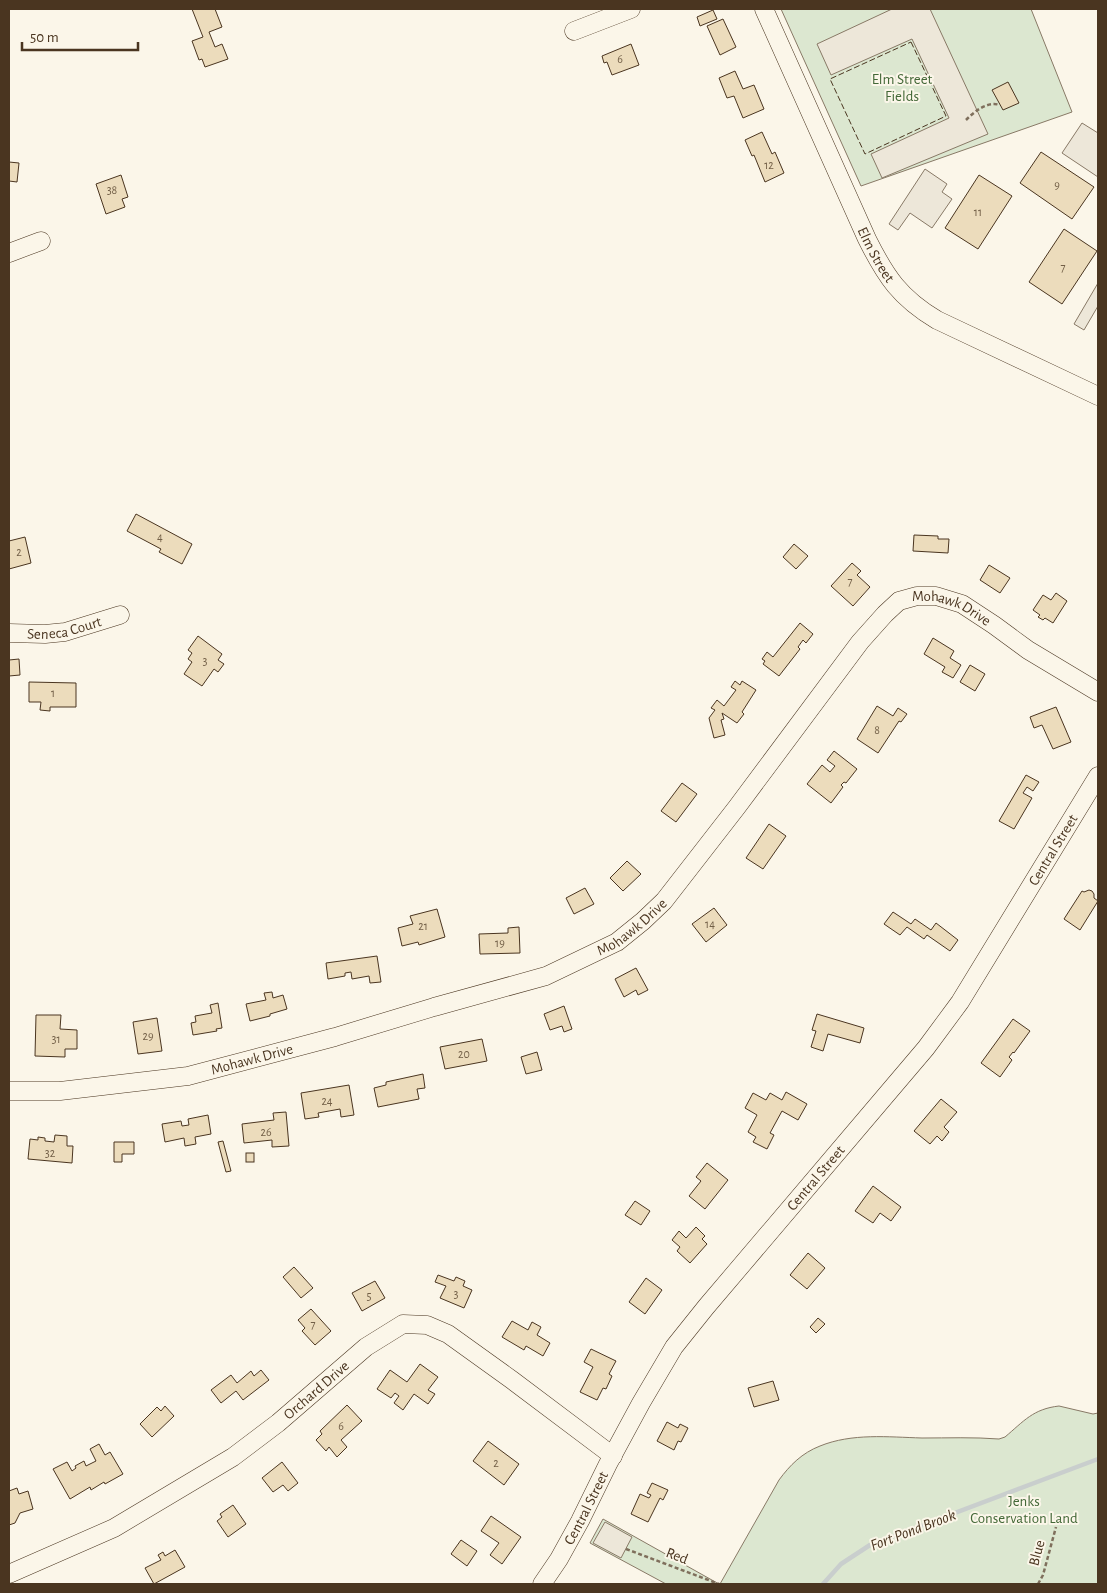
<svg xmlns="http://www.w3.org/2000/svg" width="1107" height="1593" font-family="'Alegreya Sans',sans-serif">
<rect width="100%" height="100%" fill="#fbf6e9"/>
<g fill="#dce7d0" stroke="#887966">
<path d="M 781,9 L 1031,9 L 1072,112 L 861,186 Z"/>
<path d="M 1059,1406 L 1093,1414 L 1098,1413 L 1098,1584 L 720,1584 L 779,1480 C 790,1465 802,1453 820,1446 C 852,1433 888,1437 922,1438 C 948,1438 974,1437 999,1439 L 1005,1437 C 1024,1421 1033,1409 1059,1406 Z"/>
<path d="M 603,1519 L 719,1584 L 666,1584 L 590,1543 Z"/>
</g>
<g fill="#ede7d9" stroke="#887966">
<path d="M 892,9 L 930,9 L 988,134 L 882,178 L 871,154 L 949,118 L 912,39 L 831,75 L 817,44 Z"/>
<path d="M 1082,123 L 1098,133 L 1098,177 L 1062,153 Z"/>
<path d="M 925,169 L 947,184 L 942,192 L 952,199 L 932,228 L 910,213 L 898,230 L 889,224 Z"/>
<path d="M 1098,283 L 1098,306 L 1084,330 L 1074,324 Z"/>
<path d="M 605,1522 L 632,1537 L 621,1558 L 593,1543 Z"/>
</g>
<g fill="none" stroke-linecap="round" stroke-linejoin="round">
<path stroke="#c9cecd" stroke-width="4.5" d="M 823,1584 L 841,1564 L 870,1545 L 1098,1459"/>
</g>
<g fill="#ecdcbc" stroke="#4a3520">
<path d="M 192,9 L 215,9 L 222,27 L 209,32 L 215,47 L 222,44 L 228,59 L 205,67 L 202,59 L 199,60 L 192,41 L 203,37 Z"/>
<path d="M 713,10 L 717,19 L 700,26 L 697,17 Z"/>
<path d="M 723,19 L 736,47 L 720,55 L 707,26 Z"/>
<path d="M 631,44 L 639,65 L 612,75 L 607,62 L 604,63 L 602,56 Z"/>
<path d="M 735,71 L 743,89 L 754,85 L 764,109 L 743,118 L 734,96 L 727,98 L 719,78 Z"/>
<path d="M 1008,82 L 1019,103 L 1003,110 L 992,90 Z"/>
<path d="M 762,132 L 772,154 L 775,152 L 784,173 L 765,182 L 754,155 L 752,156 L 745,140 Z"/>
<path d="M 1041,152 L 1094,187 L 1072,219 L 1020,183 Z"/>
<path d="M 9,162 L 19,163 L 17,182 L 9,181 Z"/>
<path d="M 121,175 L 128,197 L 122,199 L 125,207 L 106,214 L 96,184 Z"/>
<path d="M 979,175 L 1012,196 L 978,249 L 945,228 Z"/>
<path d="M 1064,229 L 1097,251 L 1062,304 L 1029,282 Z"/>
<path d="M 136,514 L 192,544 L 182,564 L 159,552 L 161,549 L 127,531 Z"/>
<path d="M 914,535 L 938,536 L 938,539 L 949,539 L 948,553 L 913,551 Z"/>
<path d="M 25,537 L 31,563 L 9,569 L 9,541 Z"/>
<path d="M 794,544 L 808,556 L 796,569 L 783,557 Z"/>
<path d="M 852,563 L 861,571 L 857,575 L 870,587 L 853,606 L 831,586 Z"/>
<path d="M 989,565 L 1010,578 L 1000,593 L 980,580 Z"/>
<path d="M 1056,593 L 1067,601 L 1053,623 L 1045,618 L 1043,620 L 1038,617 L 1040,615 L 1033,610 L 1043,595 L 1051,600 Z"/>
<path d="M 800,623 L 813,634 L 806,643 L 803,640 L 798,647 L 800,649 L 779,676 L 763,664 L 765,661 L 762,659 L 767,652 L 773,657 Z"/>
<path d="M 198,636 L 222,654 L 218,660 L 224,664 L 218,672 L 214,669 L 202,686 L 184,674 L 192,662 L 188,659 L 192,653 L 188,650 Z"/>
<path d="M 933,638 L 954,651 L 950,658 L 961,665 L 953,678 L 942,672 L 945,667 L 924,654 Z"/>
<path d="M 19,659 L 20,675 L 9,676 L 9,660 Z"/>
<path d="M 970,665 L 985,674 L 975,691 L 960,682 Z"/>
<path d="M 735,681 L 740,685 L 742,681 L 756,690 L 742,712 L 744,714 L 737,723 L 722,713 L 724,719 L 721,720 L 725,735 L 714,738 L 709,718 L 715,710 L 711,708 L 717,700 L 724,706 L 736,690 L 731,687 Z"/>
<path d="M 29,682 L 76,683 L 76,707 L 50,707 L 50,711 L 40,710 L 41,702 L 29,702 Z"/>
<path d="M 877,706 L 893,716 L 898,708 L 907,714 L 901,722 L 899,721 L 878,753 L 857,739 Z"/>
<path d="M 1056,707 L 1071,742 L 1053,749 L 1042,725 L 1034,728 L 1030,717 Z"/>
<path d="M 834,751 L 857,769 L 846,783 L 844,782 L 841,785 L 843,787 L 831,803 L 807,784 L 822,765 L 830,772 L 835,766 L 827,760 Z"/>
<path d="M 1026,775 L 1039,782 L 1033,791 L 1027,787 L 1023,793 L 1032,798 L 1014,829 L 999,821 Z"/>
<path d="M 682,783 L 697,794 L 676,822 L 661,811 Z"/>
<path d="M 769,824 L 786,836 L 763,869 L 746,858 Z"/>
<path d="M 627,861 L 641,874 L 623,891 L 610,878 Z"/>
<path d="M 585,888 L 594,904 L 574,914 L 566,898 Z"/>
<path d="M 1089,890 L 1092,891 L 1094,894 L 1094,898 L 1098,901 L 1080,930 L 1064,919 L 1082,891 L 1084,892 Z"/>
<path d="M 714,908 L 727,925 L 706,942 L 692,924 Z"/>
<path d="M 437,909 L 445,937 L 419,945 L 418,942 L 402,946 L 398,928 L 413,924 L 410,916 Z"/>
<path d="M 893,912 L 911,924 L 915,919 L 931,930 L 936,923 L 958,940 L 950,951 L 927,935 L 924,939 L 907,927 L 900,935 L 884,924 Z"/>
<path d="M 519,927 L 520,953 L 480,954 L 479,934 L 508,933 L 508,928 Z"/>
<path d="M 377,956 L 381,982 L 370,983 L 369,976 L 352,979 L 351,972 L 345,973 L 345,976 L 328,979 L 326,963 Z"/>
<path d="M 636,968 L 648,990 L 638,995 L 636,990 L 624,997 L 615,979 Z"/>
<path d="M 272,992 L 273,998 L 283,995 L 287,1009 L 270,1014 L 270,1016 L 250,1021 L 246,1004 L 266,1000 L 264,993 Z"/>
<path d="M 218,1003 L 222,1028 L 216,1029 L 217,1031 L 193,1035 L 191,1023 L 196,1022 L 195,1016 L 212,1013 L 210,1005 Z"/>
<path d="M 564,1006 L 572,1029 L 564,1032 L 562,1026 L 550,1030 L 544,1014 Z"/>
<path d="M 817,1014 L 864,1028 L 860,1043 L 828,1034 L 823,1051 L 811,1047 L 816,1031 L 812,1030 Z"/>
<path d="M 36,1015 L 61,1015 L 60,1029 L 77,1030 L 77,1049 L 65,1049 L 65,1057 L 35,1056 Z"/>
<path d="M 157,1018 L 162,1051 L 138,1054 L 133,1022 Z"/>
<path d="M 1013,1019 L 1030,1031 L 1014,1053 L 1013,1052 L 1009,1057 L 1012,1060 L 1000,1077 L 981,1063 Z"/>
<path d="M 482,1039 L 487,1061 L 445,1069 L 440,1047 Z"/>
<path d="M 537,1052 L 542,1070 L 526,1074 L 521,1057 Z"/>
<path d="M 423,1074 L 425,1088 L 417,1089 L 419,1099 L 378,1107 L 374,1088 L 386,1085 L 386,1082 Z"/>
<path d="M 349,1085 L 354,1115 L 341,1117 L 340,1109 L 318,1113 L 319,1117 L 305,1119 L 301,1093 Z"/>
<path d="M 786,1092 L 807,1104 L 798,1120 L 782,1111 L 770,1133 L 774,1135 L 767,1149 L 753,1142 L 756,1137 L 748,1132 L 757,1115 L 745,1108 L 753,1093 L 766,1100 L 770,1093 L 782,1100 Z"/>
<path d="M 941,1099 L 957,1112 L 944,1127 L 949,1132 L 942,1141 L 937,1136 L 930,1144 L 914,1131 Z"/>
<path d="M 286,1112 L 289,1146 L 272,1147 L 272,1140 L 244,1143 L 242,1124 L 274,1120 L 273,1113 Z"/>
<path d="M 208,1115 L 211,1134 L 195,1137 L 196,1144 L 185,1146 L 184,1138 L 165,1142 L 162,1124 L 181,1121 L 182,1126 L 189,1125 L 188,1119 Z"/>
<path d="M 55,1135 L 67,1136 L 67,1146 L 73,1146 L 72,1163 L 28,1159 L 30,1139 L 38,1140 L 38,1137 L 45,1138 L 45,1141 L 54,1142 Z"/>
<path d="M 223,1141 L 231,1171 L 226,1172 L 218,1142 Z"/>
<path d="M 114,1142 L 134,1142 L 134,1154 L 122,1154 L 122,1162 L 114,1162 Z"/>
<rect x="246" y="1153" width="8" height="9"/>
<path d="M 707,1163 L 728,1180 L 705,1209 L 689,1196 L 701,1181 L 696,1177 Z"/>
<path d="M 873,1186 L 901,1207 L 891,1221 L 880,1213 L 873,1223 L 855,1211 Z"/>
<path d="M 635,1201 L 650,1211 L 641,1225 L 625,1215 Z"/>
<path d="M 696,1227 L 705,1236 L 702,1239 L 707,1244 L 690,1263 L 677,1251 L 680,1247 L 672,1240 L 679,1231 L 686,1238 Z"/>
<path d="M 808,1253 L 825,1268 L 807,1289 L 790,1275 Z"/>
<path d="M 294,1267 L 313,1288 L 301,1298 L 283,1277 Z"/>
<path d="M 438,1275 L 454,1281 L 456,1277 L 465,1281 L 463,1286 L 472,1290 L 464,1308 L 440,1298 L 446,1286 L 435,1282 Z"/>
<path d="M 646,1278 L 662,1290 L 645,1314 L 629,1302 Z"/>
<path d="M 375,1281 L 385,1298 L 362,1311 L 352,1293 Z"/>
<path d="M 311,1309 L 331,1331 L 315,1345 L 302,1331 L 305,1328 L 298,1320 Z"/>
<path d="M 818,1318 L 825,1324 L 816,1333 L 810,1327 Z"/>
<path d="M 512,1321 L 528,1330 L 532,1322 L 541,1327 L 537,1335 L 550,1343 L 543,1356 L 526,1346 L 524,1350 L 502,1337 Z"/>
<path d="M 591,1349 L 616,1361 L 609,1374 L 612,1376 L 606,1389 L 603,1388 L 597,1400 L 580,1392 L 593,1367 L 584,1362 Z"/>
<path d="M 420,1364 L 438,1377 L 428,1390 L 435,1394 L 428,1404 L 414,1394 L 403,1410 L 394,1403 L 399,1396 L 395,1393 L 391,1398 L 377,1389 L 390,1370 L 407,1382 Z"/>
<path d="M 261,1370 L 269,1380 L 243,1400 L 236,1391 L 221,1403 L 211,1390 L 231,1375 L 237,1383 L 251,1371 L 254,1376 Z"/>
<path d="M 773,1381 L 779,1400 L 754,1407 L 748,1388 Z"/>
<path d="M 347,1405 L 362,1421 L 341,1440 L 347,1447 L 337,1457 L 329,1447 L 326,1451 L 316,1440 L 322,1434 L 320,1431 Z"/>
<path d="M 165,1406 L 174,1416 L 152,1437 L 140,1424 L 157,1407 L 161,1411 Z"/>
<path d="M 667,1422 L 678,1428 L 680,1424 L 688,1428 L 681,1442 L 678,1441 L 674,1450 L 657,1441 Z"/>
<path d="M 488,1441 L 519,1464 L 504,1485 L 473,1461 Z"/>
<path d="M 99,1444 L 105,1455 L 110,1452 L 123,1474 L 105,1484 L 104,1482 L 91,1490 L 90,1487 L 70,1499 L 53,1469 L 67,1462 L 72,1471 L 76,1468 L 75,1466 L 84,1461 L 86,1466 L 96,1461 L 90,1449 Z"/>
<path d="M 282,1462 L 298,1483 L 288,1491 L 283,1485 L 273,1492 L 262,1478 Z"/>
<path d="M 652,1483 L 668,1490 L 663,1500 L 660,1498 L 648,1522 L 631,1514 L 640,1494 L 649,1498 L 651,1495 L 647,1493 Z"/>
<path d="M 17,1488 L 19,1494 L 28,1491 L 33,1509 L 20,1513 L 15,1523 L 9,1525 L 9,1491 Z"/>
<path d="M 233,1505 L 246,1524 L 228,1537 L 217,1521 L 222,1517 L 220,1514 Z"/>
<path d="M 491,1516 L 521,1537 L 502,1564 L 490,1555 L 499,1543 L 481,1531 Z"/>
<path d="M 461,1540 L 477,1551 L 467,1566 L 451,1554 Z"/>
<path d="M 175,1550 L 185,1567 L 154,1584 L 145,1568 L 161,1560 L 158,1555 L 163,1552 L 165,1556 Z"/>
</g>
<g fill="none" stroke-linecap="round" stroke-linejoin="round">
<g stroke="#4a3520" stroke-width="19">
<g id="minor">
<path id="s1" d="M 764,9 L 867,239 C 886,277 900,298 937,320 L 1098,396"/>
<path d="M 574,31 L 631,9"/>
<path d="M 9,253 L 41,241"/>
<path id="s2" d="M 9,633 L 45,634 L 65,632 L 120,615"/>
<path id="s3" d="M 9,1091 L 60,1091 L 188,1076 L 335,1037 L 434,1007 L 546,976 L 617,942 L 643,921 L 664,901 L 737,807 L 860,642 L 885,614 L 899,601 L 917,596 L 936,596 L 962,604 L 994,625 L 1028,650 L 1098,692"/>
<path id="s4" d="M 9,1574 L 114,1528 L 233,1457 L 278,1423 L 366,1347 L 403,1324 L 427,1325 L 448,1334 L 512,1380 L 613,1456"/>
<path id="s5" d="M 542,1584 L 559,1559 L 580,1521 L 608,1464 L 641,1403 L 674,1347 L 706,1307 L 926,1048 L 960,1002 L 1098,776"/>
</g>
</g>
<g stroke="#7f6f5c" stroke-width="2.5" stroke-dasharray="4 2.5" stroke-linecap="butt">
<path d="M 966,120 C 975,111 987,101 1000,105"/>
<path d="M 626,1549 L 719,1584"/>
<path d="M 1038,1584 L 1043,1575 L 1056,1527"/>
</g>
<use href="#minor" stroke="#fbf6e9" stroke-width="18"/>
<path stroke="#4a3520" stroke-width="1" stroke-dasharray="6 2.5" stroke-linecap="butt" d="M 911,42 L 946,116 L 865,154 L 830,79 Z"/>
</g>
<g text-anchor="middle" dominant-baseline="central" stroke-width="4" stroke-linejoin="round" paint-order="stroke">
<g font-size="12" fill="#725f47">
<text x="620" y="59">6</text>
<text x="769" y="165">12</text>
<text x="1057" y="185">9</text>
<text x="112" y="190">38</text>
<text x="978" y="212">11</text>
<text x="1063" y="267">7</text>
<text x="160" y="537">4</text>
<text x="19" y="552">2</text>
<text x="850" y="581">7</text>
<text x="205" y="661">3</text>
<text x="53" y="693">1</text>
<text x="877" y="730">8</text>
<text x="710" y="924">14</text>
<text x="423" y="926">21</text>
<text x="500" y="943">19</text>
<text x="148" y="1036">29</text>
<text x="56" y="1039">31</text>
<text x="464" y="1054">20</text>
<text x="327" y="1101">24</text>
<text x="266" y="1132">26</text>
<text x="50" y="1153">32</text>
<text x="456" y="1294">3</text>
<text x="369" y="1296">5</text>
<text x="313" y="1324">7</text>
<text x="341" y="1426">6</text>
<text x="496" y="1463">2</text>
</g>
<g font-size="15" fill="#436837" stroke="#fbf6e9">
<text x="902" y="79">Elm Street<tspan x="902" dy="17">Fields</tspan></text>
<text x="1024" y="1501">Jenks<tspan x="1024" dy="17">Conservation Land</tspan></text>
</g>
<g font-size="15" fill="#4a3520" stroke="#fbf6e9">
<text stroke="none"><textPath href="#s1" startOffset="270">Elm Street</textPath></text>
<text stroke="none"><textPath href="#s3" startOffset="1130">Mohawk Drive</textPath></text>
<text stroke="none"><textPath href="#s2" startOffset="56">Seneca Court</textPath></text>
<text stroke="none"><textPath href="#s5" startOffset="898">Central Street</textPath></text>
<text stroke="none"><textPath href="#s3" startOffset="651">Mohawk Drive</textPath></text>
<text stroke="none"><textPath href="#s3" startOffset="246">Mohawk Drive</textPath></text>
<text stroke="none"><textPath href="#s5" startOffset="492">Central Street</textPath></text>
<text stroke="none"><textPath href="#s4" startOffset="360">Orchard Drive</textPath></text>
<text stroke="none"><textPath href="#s5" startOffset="88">Central Street</textPath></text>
<text transform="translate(1037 1553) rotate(-75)">Blue</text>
<text transform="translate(677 1556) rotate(21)">Red</text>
</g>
<g font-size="16" font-style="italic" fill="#4a3520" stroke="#fbf6e9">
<text transform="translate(913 1530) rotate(-21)">Fort Pond Brook</text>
</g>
</g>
<rect width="1107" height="1593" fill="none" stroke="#4a3520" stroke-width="20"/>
<path d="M22 42v8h116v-8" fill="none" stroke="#4a3520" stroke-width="2.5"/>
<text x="30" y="42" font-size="15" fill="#4a3520" stroke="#fbf6e9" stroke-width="4" paint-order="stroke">50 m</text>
</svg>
